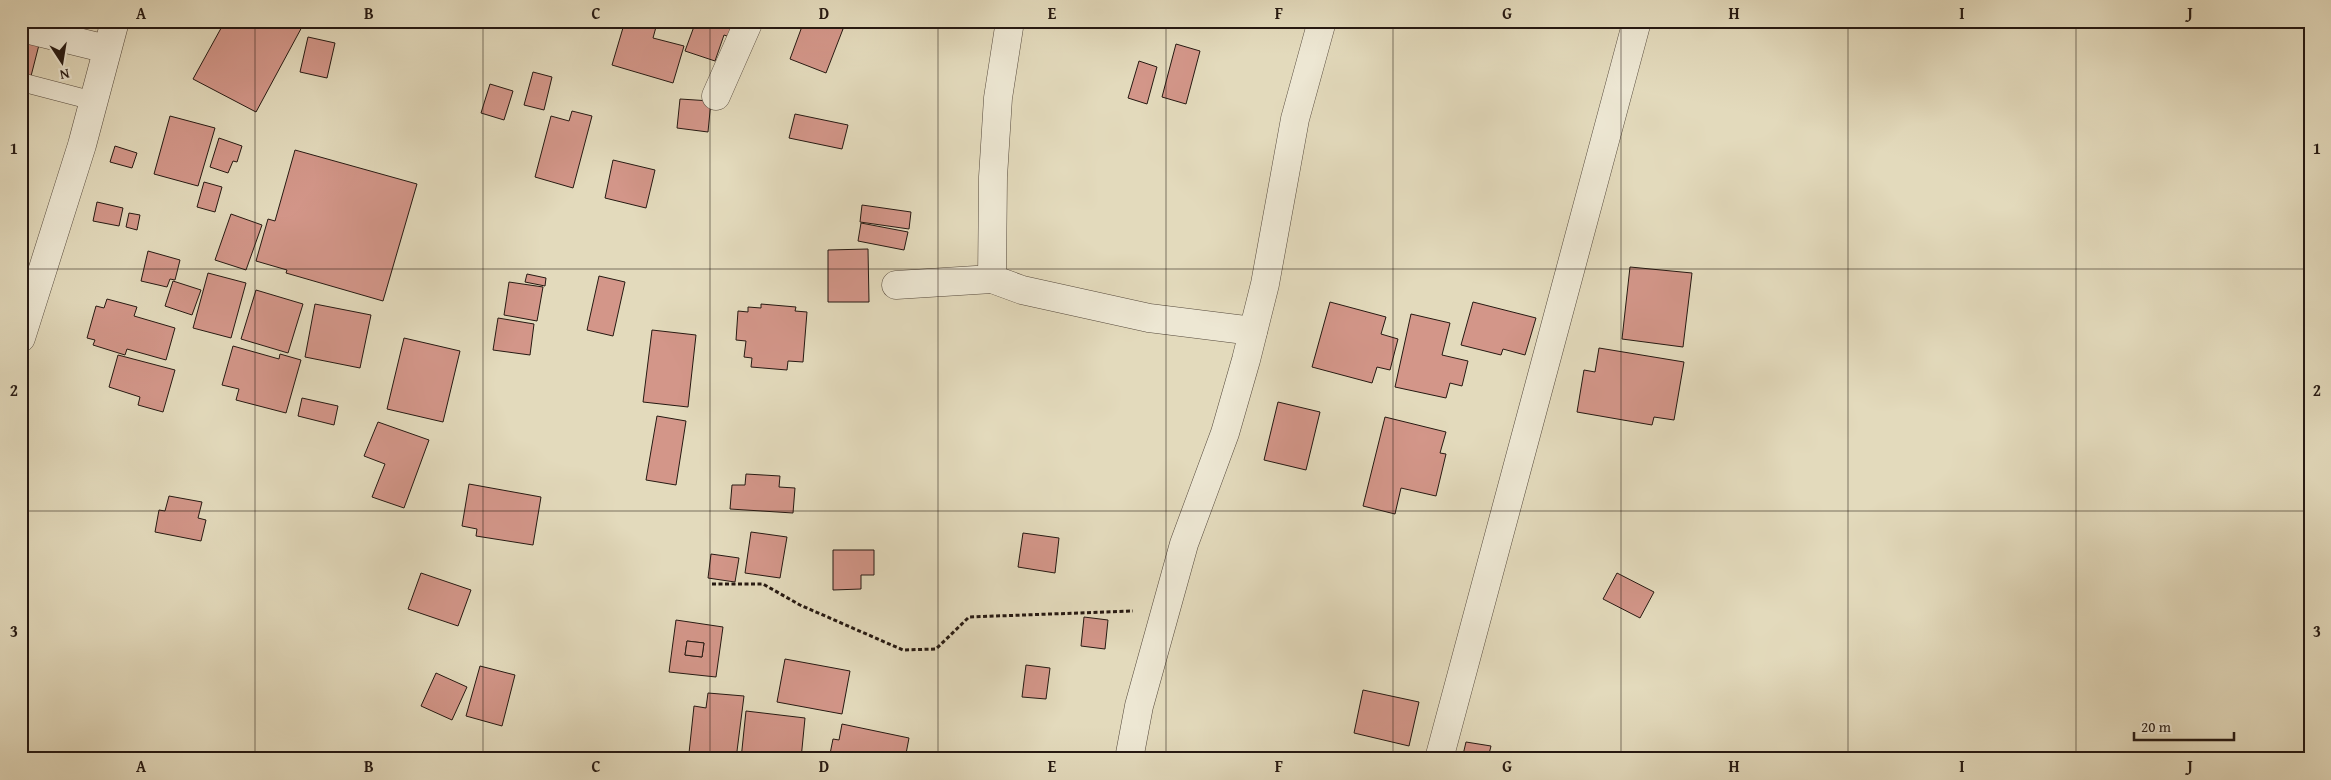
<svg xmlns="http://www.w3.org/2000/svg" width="2331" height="780" font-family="'Gentium Book Plus',serif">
<rect width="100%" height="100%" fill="#e3dabc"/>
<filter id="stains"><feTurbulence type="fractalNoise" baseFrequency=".004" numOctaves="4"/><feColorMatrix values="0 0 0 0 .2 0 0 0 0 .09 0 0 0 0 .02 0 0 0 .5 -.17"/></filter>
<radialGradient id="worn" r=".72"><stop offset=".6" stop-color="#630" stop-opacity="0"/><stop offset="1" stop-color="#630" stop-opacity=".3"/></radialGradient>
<g fill="#d39689" stroke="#261912" fill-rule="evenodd">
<path d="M 225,21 L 296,21 L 303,25 L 256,112 L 193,79 Z"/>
<path d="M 625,21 L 634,21 L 656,27 L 653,38 L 684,46 L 673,83 L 612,65 Z"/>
<path d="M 696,21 L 743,21 L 736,39 L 724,35 L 715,61 L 685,51 Z"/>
<path d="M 804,21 L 822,21 L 843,29 L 826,73 L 790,59 Z"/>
<path d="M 21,32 L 41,37 L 30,80 L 21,77 Z"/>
<path d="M 308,37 L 335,43 L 327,78 L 300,72 Z"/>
<path d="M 1176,44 L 1200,51 L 1186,104 L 1162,97 Z"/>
<path d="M 1139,61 L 1157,67 L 1147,104 L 1128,98 Z"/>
<path d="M 533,72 L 552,77 L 544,110 L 524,105 Z"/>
<path d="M 490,84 L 513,91 L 504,120 L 481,113 Z"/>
<path d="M 680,99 L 711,101 L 708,132 L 677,128 Z"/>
<path d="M 572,111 L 592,116 L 573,188 L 535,177 L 551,116 L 569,121 Z"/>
<path d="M 795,114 L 848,125 L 842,149 L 789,138 Z"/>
<path d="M 170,116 L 215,128 L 198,186 L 154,174 Z"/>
<path d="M 219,138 L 242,146 L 237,162 L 233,161 L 228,173 L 210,167 Z"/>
<path d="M 115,146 L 137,153 L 132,168 L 110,162 Z"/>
<path d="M 295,150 L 417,184 L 383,301 L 286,273 L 287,270 L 256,261 L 268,219 L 275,221 Z"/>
<path d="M 613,160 L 655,170 L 646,208 L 605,198 Z"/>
<path d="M 204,182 L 222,187 L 215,212 L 197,207 Z"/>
<path d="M 97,202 L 123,208 L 119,226 L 93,221 Z"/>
<path d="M 862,205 L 911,212 L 909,229 L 860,222 Z"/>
<path d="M 129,213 L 140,215 L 137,230 L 126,227 Z"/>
<path d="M 231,214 L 262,225 L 246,270 L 215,260 Z"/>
<path d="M 861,223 L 908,232 L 904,250 L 858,241 Z"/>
<path d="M 868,249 L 869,302 L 828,302 L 828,250 Z"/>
<path d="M 148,251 L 180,260 L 175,280 L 170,279 L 167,287 L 141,281 Z"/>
<path d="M 1630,267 L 1692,273 L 1683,347 L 1622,339 Z"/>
<path d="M 208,273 L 246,283 L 231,338 L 193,328 Z"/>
<path d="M 527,274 L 546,278 L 545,286 L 525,282 Z"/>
<path d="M 599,276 L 625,282 L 613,336 L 587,330 Z"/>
<path d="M 173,281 L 201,290 L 192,315 L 165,306 Z"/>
<path d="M 509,282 L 543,287 L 537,321 L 504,315 Z"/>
<path d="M 256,290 L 303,304 L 288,353 L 241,339 Z"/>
<path d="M 107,299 L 137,307 L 134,316 L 175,328 L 166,360 L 127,349 L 125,355 L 93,345 L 95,340 L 87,338 L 96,306 L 104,308 Z"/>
<path d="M 1330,302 L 1386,317 L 1381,334 L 1398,339 L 1390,370 L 1377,367 L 1372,383 L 1312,367 Z"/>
<path d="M 1473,302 L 1536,318 L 1525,355 L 1503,349 L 1501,355 L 1461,345 Z"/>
<path d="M 315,304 L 371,315 L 360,368 L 305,357 Z"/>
<path d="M 761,304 L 796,307 L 795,311 L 807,312 L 803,362 L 788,361 L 787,370 L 751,367 L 752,358 L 744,357 L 746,341 L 736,340 L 738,311 L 748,312 L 748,307 L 761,308 Z"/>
<path d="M 1411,314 L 1450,323 L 1442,355 L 1468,361 L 1462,386 L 1450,383 L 1446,398 L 1395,387 Z"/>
<path d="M 498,318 L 534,324 L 530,355 L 493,350 Z"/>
<path d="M 652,330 L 696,335 L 688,407 L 643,402 Z"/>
<path d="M 404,338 L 460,351 L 443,422 L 387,409 Z"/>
<path d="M 233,346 L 279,359 L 280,354 L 301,360 L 286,413 L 236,400 L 239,389 L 222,385 Z"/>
<path d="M 1599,348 L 1684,362 L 1674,420 L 1654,417 L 1652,425 L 1577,412 L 1584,370 L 1595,372 Z"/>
<path d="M 118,355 L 175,370 L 163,412 L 138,405 L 140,397 L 109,387 Z"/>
<path d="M 302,398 L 338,406 L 334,425 L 298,416 Z"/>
<path d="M 1278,402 L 1320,412 L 1306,470 L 1264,460 Z"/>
<path d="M 657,416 L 686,421 L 676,485 L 646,480 Z"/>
<path d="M 1385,417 L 1446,432 L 1440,453 L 1446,454 L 1436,496 L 1401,488 L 1395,514 L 1363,506 Z"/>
<path d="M 378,422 L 429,440 L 404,508 L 372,497 L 385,464 L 364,456 Z"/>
<path d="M 746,474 L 780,476 L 779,487 L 795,488 L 793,513 L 730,509 L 732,485 L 745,485 Z"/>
<path d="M 469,484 L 541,497 L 533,545 L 476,536 L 477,529 L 462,526 Z"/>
<path d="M 169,496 L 202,502 L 198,518 L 206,520 L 201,541 L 155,532 L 159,510 L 165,511 Z"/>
<path d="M 751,532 L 787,537 L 780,578 L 745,573 Z"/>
<path d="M 1023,533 L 1059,538 L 1055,573 L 1018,567 Z"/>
<path d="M 833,550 L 874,550 L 874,575 L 861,575 L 861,589 L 833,590 Z"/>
<path d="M 711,554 L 739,558 L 735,582 L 708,578 Z"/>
<path d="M 421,573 L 471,590 L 458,626 L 408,609 Z"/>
<path d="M 1617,573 L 1654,592 L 1640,618 L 1603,599 Z"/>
<path d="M 1084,617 L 1108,620 L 1105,649 L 1081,646 Z"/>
<path d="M 676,620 L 723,627 L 716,677 L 669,672 ZM 687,641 L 704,643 L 702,657 L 685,655 Z"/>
<path d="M 687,641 L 704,643 L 702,657 L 685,655 Z"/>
<path d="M 785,659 L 850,671 L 842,714 L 777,702 Z"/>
<path d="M 1026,665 L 1050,668 L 1046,699 L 1022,697 Z"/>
<path d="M 480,666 L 515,675 L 502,726 L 466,716 Z"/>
<path d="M 436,673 L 467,687 L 452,720 L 421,706 Z"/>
<path d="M 1363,690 L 1419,702 L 1409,746 L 1354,733 Z"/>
<path d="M 708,693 L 744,696 L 736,759 L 701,759 L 701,754 L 689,753 L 694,706 L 706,708 Z"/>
<path d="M 746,711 L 805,718 L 801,759 L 741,759 Z"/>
<path d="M 842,724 L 909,738 L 905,759 L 829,759 L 833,739 L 839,740 Z"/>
<path d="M 1466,742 L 1491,746 L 1489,754 L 1518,759 L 1462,759 Z"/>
</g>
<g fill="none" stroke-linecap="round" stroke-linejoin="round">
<g stroke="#55493c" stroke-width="19">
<path id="lane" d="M 21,82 L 94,101"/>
</g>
<g stroke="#55493c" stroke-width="29">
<g id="street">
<path d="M 21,28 L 107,49"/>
<path d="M 716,96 L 749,21"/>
<path d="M 992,279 L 993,177 L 998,98 L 1010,21"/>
<path d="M 896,285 L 992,279 L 1022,290 L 1149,318 L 1253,331"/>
<path d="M 21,338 L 82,145 L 115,21"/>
<path d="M 1129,759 L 1139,706 L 1184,544 L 1225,433 L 1246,360 L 1265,284 L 1295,119 L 1322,21"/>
<path d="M 1439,759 L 1637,21"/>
</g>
</g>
<path stroke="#261912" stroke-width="3" stroke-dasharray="4 2.5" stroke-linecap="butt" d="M 712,584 L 763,584 L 800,605 L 903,650 L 936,649 L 969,617 L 1133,611"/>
<use href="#lane" stroke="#ede7d3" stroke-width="18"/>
<use href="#street" stroke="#ede7d3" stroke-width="28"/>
</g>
<path fill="none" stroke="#261912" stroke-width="1" stroke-opacity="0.55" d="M 255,21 L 255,759M 483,21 L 483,759M 710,21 L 710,759M 938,21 L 938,759M 1166,21 L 1166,759M 1393,21 L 1393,759M 1621,21 L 1621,759M 1848,21 L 1848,759M 2076,21 L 2076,759M 21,269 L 2310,269M 21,511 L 2310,511"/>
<rect width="2331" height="780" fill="none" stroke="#e3dabc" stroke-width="55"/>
<g transform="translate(62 62) rotate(168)" stroke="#ede7d3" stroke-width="4" paint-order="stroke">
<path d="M0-4L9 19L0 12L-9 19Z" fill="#261912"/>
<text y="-8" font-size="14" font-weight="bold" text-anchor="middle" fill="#261912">N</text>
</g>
<path d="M2134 732v8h100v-8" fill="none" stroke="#261912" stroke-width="2.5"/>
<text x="2141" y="732" font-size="15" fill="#261912" stroke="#ede7d3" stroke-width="4" paint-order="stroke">20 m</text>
<rect x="28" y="28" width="2276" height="724" fill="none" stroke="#261912" stroke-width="2"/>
<g font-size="16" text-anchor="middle" font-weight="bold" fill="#261912">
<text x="141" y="19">A</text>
<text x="369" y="19">B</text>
<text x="596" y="19">C</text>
<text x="824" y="19">D</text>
<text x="1052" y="19">E</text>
<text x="1279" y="19">F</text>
<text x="1507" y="19">G</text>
<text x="1734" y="19">H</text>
<text x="1962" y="19">I</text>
<text x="2190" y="19">J</text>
<text x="14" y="154">1</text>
<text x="2317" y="154">1</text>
<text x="14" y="396">2</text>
<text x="2317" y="396">2</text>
<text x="14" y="637">3</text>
<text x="2317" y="637">3</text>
<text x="141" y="772">A</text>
<text x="369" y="772">B</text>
<text x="596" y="772">C</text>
<text x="824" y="772">D</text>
<text x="1052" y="772">E</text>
<text x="1279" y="772">F</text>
<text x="1507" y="772">G</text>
<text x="1734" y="772">H</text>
<text x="1962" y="772">I</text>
<text x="2190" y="772">J</text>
</g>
<rect width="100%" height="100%" filter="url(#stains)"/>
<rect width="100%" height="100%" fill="url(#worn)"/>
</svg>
